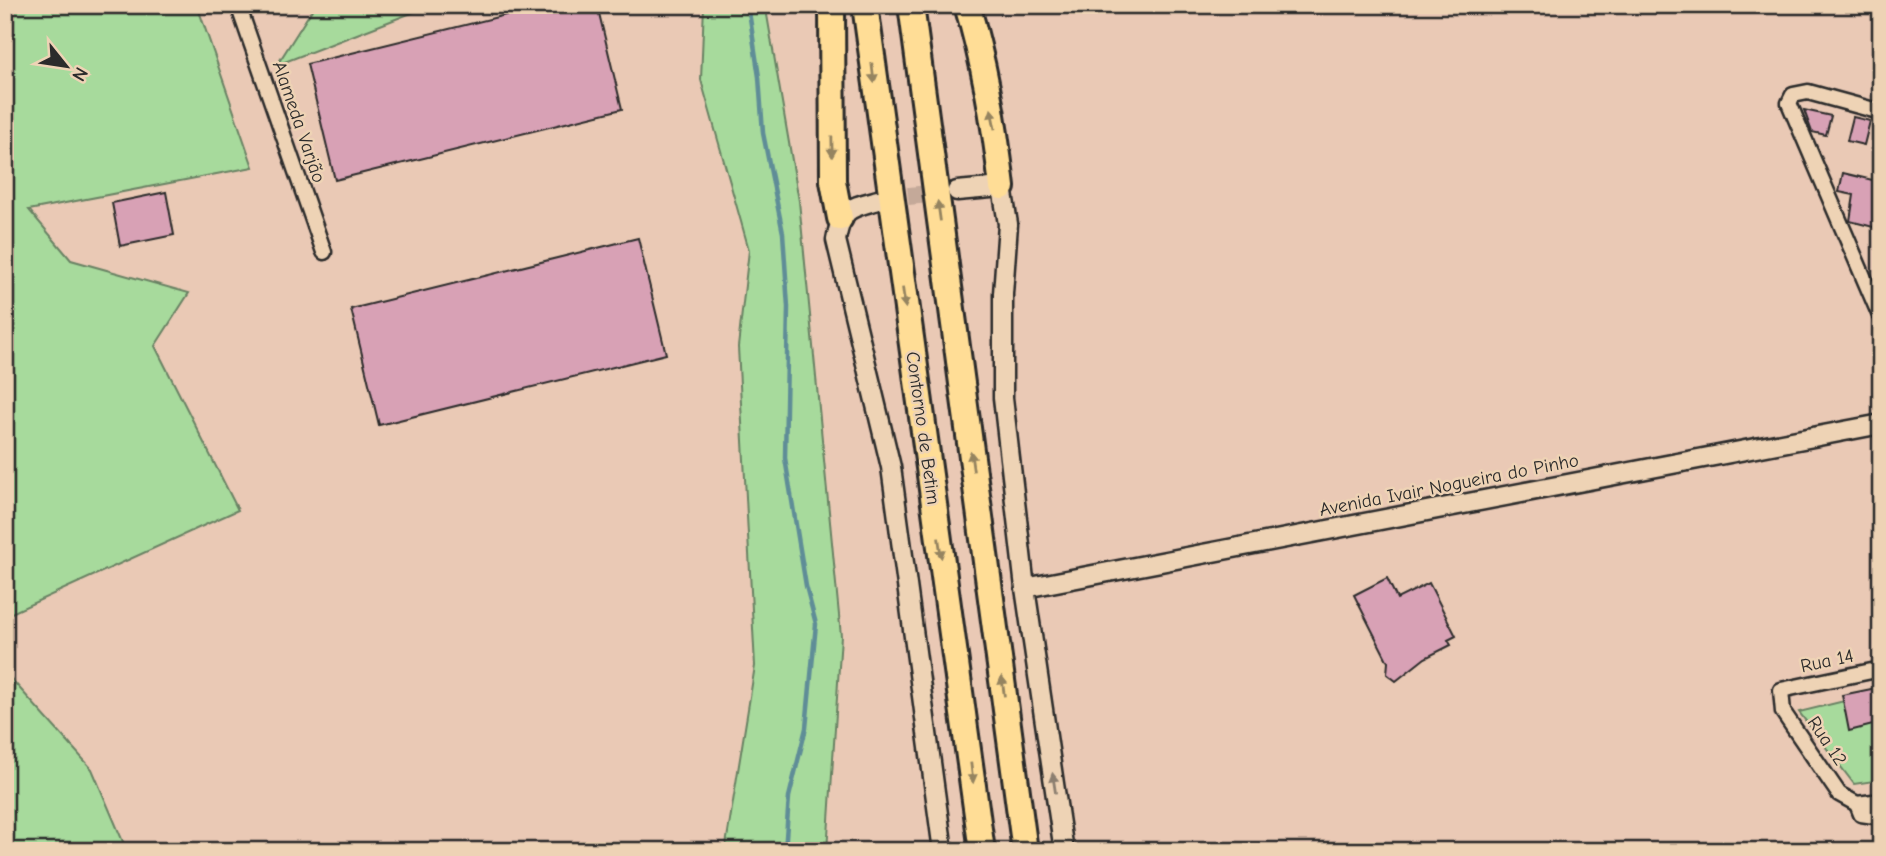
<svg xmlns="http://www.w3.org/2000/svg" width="1886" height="856" font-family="'Comic Neue',sans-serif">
<rect width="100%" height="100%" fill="#eac9b5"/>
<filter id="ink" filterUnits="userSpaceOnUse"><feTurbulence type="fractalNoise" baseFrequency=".0143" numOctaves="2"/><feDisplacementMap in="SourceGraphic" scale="14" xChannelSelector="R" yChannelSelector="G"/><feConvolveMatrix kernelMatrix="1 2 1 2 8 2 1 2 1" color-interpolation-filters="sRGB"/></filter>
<g filter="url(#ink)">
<g fill="#a7da9c" stroke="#698264" stroke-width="2">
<path d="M 5,5 L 197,5 L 253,167 L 29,210 L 71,260 L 189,293 L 155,346 L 238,510 L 5,616 Z"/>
<path d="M 315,5 L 432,5 L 277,65 Z"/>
<path d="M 704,5 L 768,5 L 767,15 L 799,201 L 841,636 L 827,851 L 725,851 L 755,666 L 738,347 L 749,250 L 701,80 Z"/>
<path d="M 5,672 L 92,769 L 127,851 L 5,851 Z"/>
<path d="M 1881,692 L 1881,780 L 1854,784 L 1799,712 Z"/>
</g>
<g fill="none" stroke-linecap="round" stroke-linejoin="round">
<path stroke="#5f8d97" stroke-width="4.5" d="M 748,5 L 759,77 L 763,133 L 783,233 L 788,307 L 785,458 L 806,586 L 816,624 L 806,728 L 789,797 L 785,851"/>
</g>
<g fill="#d8a1b5" stroke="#2b2b2b" stroke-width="2">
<path d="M 546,5 L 597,5 L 622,109 L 335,180 L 307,64 Z"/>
<path d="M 1804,110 L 1831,116 L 1826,135 L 1812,132 Z"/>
<path d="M 1853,117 L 1870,121 L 1864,145 L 1847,141 Z"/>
<path d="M 1843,173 L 1881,182 L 1881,229 L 1850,221 L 1854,195 L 1839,192 Z"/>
<path d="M 166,192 L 174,235 L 120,246 L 112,203 Z"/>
<path d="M 638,238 L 666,354 L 379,425 L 351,309 Z"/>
<path d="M 1387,578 L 1397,599 L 1429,583 L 1456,636 L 1448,640 L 1451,645 L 1425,658 L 1396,681 L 1387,674 L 1388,662 L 1354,595 Z"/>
<path d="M 1881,687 L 1881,723 L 1849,731 L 1842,695 Z"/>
</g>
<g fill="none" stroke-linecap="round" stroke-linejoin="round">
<path stroke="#c4a999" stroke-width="18" stroke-dasharray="18 9" stroke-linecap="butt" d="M 881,199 L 947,192"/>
<g stroke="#2b2b2b" stroke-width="19">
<g id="minor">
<path d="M 238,5 L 324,252"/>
<path d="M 1881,112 L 1808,92 L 1793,95 L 1789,103 L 1881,318"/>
<path d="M 1881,801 L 1857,804 L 1861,814 L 1881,817"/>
<path d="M 1857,804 L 1839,794 L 1783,712 L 1781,690 L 1881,669"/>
</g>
</g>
<g stroke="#2b2b2b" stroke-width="23">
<g id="tertiary">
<path d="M 957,191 L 1002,187 L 1008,224 L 1003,294 L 1003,398 L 1025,588 L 1064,851"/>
<path d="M 878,200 C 849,208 842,208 836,240 L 891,467 L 943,851"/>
<path d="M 1025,588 L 1881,424"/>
</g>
</g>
<g stroke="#2b2b2b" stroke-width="30">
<g id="motorway">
<path d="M 832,5 L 833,181 L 840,218"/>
<path d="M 865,5 L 982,851"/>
<path d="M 911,5 L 1025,851"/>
<path d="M 967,5 C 985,65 995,125 1002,187"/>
</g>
</g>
<use href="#minor" stroke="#eed3b5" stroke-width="14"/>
<use href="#tertiary" stroke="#eed3b5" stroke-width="18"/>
<use href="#motorway" stroke="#ffdd96" stroke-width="24"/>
</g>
<defs><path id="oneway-solid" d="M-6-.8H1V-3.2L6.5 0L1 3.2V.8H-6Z" transform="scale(1.75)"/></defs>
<g fill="#958460">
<use href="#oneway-solid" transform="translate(873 73) rotate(83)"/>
<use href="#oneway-solid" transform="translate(993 119) rotate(-101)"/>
<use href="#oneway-solid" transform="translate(832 147) rotate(89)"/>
<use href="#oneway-solid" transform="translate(939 211) rotate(-98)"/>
<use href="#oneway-solid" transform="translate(904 298) rotate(82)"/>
<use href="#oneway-solid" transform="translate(972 461) rotate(-98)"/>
<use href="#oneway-solid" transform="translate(940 548) rotate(82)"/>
<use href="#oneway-solid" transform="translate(1003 686) rotate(-98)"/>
<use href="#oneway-solid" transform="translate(972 773) rotate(83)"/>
</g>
<use fill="#8c7f70" href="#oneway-solid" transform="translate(1054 783) rotate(-99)"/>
</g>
<g text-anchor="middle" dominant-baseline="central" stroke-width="5" stroke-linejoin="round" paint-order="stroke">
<g font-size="19" fill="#2b2b2b" stroke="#eed3b5">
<text transform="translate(299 122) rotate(71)">Alameda Varjão</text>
<text transform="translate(923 428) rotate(82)">Contorno de Betim</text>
<text transform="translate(1449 485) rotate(-11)">Avenida Ivair Nogueira do Pinho</text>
<text transform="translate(1827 661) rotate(-12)">Rua 14</text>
<text transform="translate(1827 741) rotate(56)">Rua 12</text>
</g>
</g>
<rect width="1886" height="856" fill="none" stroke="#eed3b5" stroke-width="28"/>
<rect x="14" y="14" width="1858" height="828" fill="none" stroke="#2b2b2b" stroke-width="2.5" filter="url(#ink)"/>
<g transform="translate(66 66) rotate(120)" stroke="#eed3b5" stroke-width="5" paint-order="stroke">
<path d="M0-5L12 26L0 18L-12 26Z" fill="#2b2b2b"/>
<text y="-10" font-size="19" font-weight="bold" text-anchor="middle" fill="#2b2b2b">N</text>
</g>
</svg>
